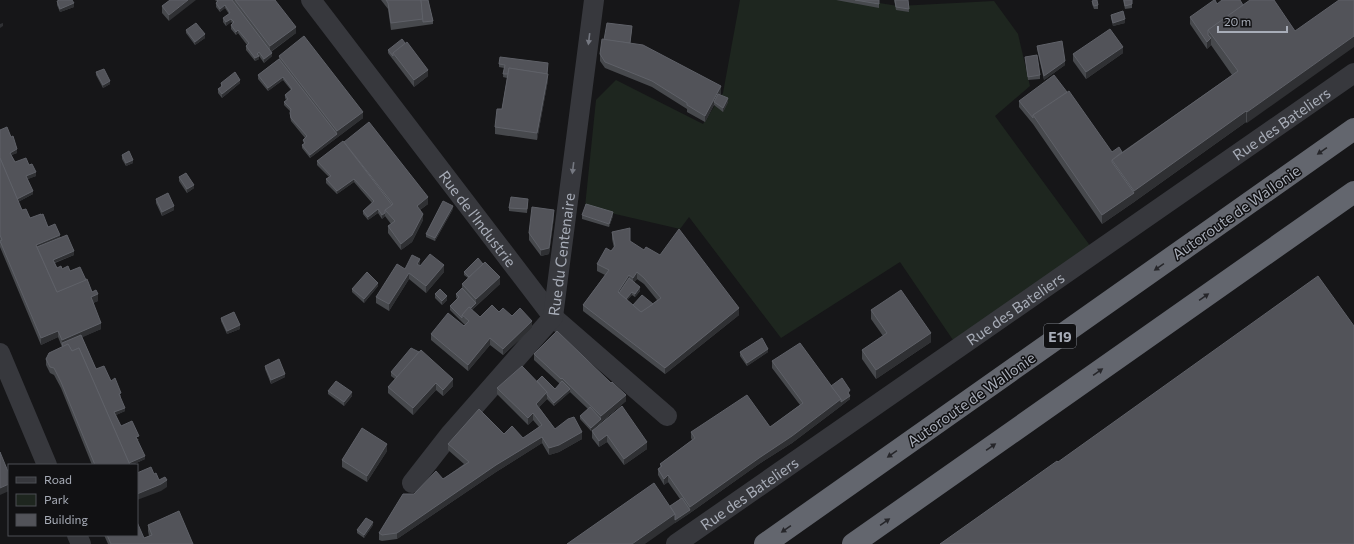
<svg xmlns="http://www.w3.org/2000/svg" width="1354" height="544" font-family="Commissioner,sans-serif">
<rect width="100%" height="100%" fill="#161618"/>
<path fill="#1e261f" d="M 740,0 L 860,0 L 898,6 L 994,1 L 1018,34 L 1030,86 L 995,116 L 1091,247 L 953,340 L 900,262 L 781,338 L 689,217 L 680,229 L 585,207 L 596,100 L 616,80 L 703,124 L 723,93 Z"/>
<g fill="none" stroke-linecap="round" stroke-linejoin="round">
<g stroke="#37383d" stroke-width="20">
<path id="s1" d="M 311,0 L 553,317 L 667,416"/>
<path d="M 0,353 L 47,465"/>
<path id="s2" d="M 412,483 L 451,433 L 553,317 L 594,0"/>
<path d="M 77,535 L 81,544"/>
<path id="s3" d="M 676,544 L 1354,73"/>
</g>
<g stroke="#63666e" stroke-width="22">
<path d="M 765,544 L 1354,129"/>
<path d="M 853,544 L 1354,192"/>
</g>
</g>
<g fill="#47494d" fill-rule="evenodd">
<path d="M 170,0 L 169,21 L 162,13 L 162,6 Z"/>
<path d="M 215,0 L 275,0 L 296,33 L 271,52 L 272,56 L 264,63 L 259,56 L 259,59 L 255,61 L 246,50 L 246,46 L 247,45 L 238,33 L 236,35 L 231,29 L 231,25 L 233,24 L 231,22 L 226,26 L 223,22 L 223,18 L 229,14 L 225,8 L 220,12 L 216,7 L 216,3 L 217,2 Z"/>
<path d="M 381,0 L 428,0 L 433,21 L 433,24 L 391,30 L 388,9 Z"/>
<path d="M 836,0 L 879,0 L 879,8 Z"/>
<path d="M 894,0 L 908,0 L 909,12 L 896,10 Z"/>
<path d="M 1123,0 L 1132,0 L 1132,8 L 1125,9 Z"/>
<path d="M 1250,0 L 1247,123 L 1246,122 L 1134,202 L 1102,224 L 1033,124 L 1019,107 L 1019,101 L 1112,152 L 1122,152 L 1232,75 L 1211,45 L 1207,49 L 1190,24 L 1190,17 L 1217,4 L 1243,5 Z"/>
<path d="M 57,1 L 74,7 L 60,12 L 57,5 Z"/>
<path d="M 1092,1 L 1098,5 L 1098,9 L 1094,9 L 1092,4 Z"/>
<path d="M 1111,15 L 1125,23 L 1113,26 L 1111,18 Z"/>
<path d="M 632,29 L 630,43 L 721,93 L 720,95 L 728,102 L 723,112 L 714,105 L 705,122 L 687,112 L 687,109 L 652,87 L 605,68 L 600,61 L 600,54 L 604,40 Z"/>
<path d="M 186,30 L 205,38 L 195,45 L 186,33 Z"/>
<path d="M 1037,46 L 1065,65 L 1044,80 L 1037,49 Z"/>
<path d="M 388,50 L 428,76 L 414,87 L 388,53 Z"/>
<path d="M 1123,53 L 1086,79 L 1073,61 L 1073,54 Z"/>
<path d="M 279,56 L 363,118 L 310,158 L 302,148 L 302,145 L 304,144 L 303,140 L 305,138 L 291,121 L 290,116 L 291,112 L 284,105 L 284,102 L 286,100 L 285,98 L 285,95 L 291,90 L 283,80 L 268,91 L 258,79 L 258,75 L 279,59 Z"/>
<path d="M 1025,57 L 1040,75 L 1040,79 L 1028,80 Z"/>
<path d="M 499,64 L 548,67 L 547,74 L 548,80 L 537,140 L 495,134 L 495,127 L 502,109 L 507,78 L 503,77 L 504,68 L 499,67 Z"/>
<path d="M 96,72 L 110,84 L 103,88 L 96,75 Z"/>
<path d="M 221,83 L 240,83 L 222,98 L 218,93 L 218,89 L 221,87 Z"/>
<path d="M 0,130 L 17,153 L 11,155 L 15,162 L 36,176 L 27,179 L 33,194 L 18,202 L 22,210 L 30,218 L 41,215 L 48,227 L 60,238 L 74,255 L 55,263 L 57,268 L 70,271 L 86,280 L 92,292 L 98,301 L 93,303 L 101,329 L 82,337 L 96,369 L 111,381 L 121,396 L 120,397 L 125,411 L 116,415 L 121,426 L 139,440 L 137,440 L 145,459 L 132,465 L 92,465 L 61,388 L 54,375 L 50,373 L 46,365 L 46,359 L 62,347 L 58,337 L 41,345 L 0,247 Z"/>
<path d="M 344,142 L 428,204 L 420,210 L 423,220 L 412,242 L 401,250 L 388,233 L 388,226 L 391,224 L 385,216 L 382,219 L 378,213 L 368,220 L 363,214 L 363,211 L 372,203 L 354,182 L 337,194 L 326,183 L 326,179 L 329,177 L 317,165 L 317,161 L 344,143 Z"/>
<path d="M 122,155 L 133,163 L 126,166 L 122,159 Z"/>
<path d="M 179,177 L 194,188 L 187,193 L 179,181 Z"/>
<path d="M 156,199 L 174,210 L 162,216 L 156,203 Z"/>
<path d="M 528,202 L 527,213 L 509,211 L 509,208 Z"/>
<path d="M 453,209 L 435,241 L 426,237 L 426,234 Z"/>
<path d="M 582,215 L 613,216 L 609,227 L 582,219 Z"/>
<path d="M 554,217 L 549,254 L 541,256 L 529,240 L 529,233 Z"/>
<path d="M 612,232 L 630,241 L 739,315 L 665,374 L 583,311 L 583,305 L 605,275 L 597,271 L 597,264 L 614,248 L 612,239 ZM 637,279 L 644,284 L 657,300 L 653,304 L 633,305 L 627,300 L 632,295 L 635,297 L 640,291 L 634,282 Z"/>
<path d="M 420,266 L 444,272 L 426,293 L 409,279 L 389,311 L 376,303 L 376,297 L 405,269 Z"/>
<path d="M 464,272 L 500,284 L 472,310 L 480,317 L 499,312 L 512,316 L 532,328 L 503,355 L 490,345 L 468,371 L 431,340 L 431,334 L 464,326 L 465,325 L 450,310 L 450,306 L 457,299 L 456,297 L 456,294 L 462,288 L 462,284 L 468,278 L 464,275 Z"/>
<path d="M 378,286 L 364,303 L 352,292 L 352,289 Z"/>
<path d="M 435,294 L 447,300 L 442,305 L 435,298 Z"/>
<path d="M 871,310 L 931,342 L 876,379 L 862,359 L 862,350 L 883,336 L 871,319 Z"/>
<path d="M 221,318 L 240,329 L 227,334 L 221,321 Z"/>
<path d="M 740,352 L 768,352 L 747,366 L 740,356 Z"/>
<path d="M 534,354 L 626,401 L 591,431 L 580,419 L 580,416 L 588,409 L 570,392 L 554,406 L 547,399 L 539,407 L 555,429 L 582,439 L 559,452 L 549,455 L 542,443 L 496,472 L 397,539 L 382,541 L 379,540 L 379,533 L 414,494 L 443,479 L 464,464 L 448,450 L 448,444 L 504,434 L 523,438 L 539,427 L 533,420 L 528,425 L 497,394 L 497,388 L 537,381 L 555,389 L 560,384 L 534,360 Z"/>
<path d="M 772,361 L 850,394 L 849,395 L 850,399 L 841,406 L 792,443 L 759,464 L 690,513 L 675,523 L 670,506 L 680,499 L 668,482 L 664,485 L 658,475 L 658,469 L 660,467 L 660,464 L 692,440 L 691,438 L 691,432 L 770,427 L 800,405 L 772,368 Z"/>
<path d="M 265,366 L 285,377 L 271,384 L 265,369 Z"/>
<path d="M 391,372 L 453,386 L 443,396 L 436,390 L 413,415 L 388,393 L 388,387 L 395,379 L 391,376 Z"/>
<path d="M 328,391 L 352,396 L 344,406 L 328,394 Z"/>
<path d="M 622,406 L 647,449 L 624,465 L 607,442 L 599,447 L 592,438 L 592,431 Z"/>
<path d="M 387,451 L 367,482 L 342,467 L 342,460 Z"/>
<path d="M 148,525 L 193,544 L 108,544 L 104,535 L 137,535 L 144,538 L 149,536 L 148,531 Z"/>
<path d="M 373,525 L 364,538 L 357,533 L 357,530 Z"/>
</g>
<g fill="#2f3033">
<path d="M 188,0 L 196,0 L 169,21 L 169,15 Z"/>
<path d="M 74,3 L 74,7 L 60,12 L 60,9 Z"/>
<path d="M 225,5 L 225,8 L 220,12 L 220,9 Z"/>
<path d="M 231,19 L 231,22 L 226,26 L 226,22 Z"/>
<path d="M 1125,19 L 1125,23 L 1113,26 L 1113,23 Z"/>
<path d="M 3,23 L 3,26 L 0,28 L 0,24 Z"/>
<path d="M 296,27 L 296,33 L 270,52 L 270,46 Z"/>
<path d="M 238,30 L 238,33 L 236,35 L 236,32 Z"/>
<path d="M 205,34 L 205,38 L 195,45 L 195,42 Z"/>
<path d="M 1354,36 L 1354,47 L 1247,123 L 1247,112 Z"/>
<path d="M 1211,38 L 1211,45 L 1207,49 L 1207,42 Z"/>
<path d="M 1123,47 L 1123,53 L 1086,79 L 1086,72 Z"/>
<path d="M 272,53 L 272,56 L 264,63 L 264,59 Z"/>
<path d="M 259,56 L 259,59 L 255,61 L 255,58 Z"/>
<path d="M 1065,61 L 1065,65 L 1044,80 L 1044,76 Z"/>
<path d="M 428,70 L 428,76 L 414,87 L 414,80 Z"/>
<path d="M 548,74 L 548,80 L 537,140 L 537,133 Z"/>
<path d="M 283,77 L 283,80 L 268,91 L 268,88 Z"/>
<path d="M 240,80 L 240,83 L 222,98 L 222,94 Z"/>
<path d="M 110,81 L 110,84 L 103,88 L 103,85 Z"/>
<path d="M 721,86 L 721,93 L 715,103 L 714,102 L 714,105 L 705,122 L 705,116 Z"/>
<path d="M 728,98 L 728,102 L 723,112 L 723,108 Z"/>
<path d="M 1246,111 L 1246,122 L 1134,202 L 1102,224 L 1102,215 L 1134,193 L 1134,191 Z"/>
<path d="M 363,112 L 363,118 L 310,158 L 310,155 L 337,134 L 337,131 Z"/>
<path d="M 17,149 L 17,153 L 10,156 L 10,153 Z"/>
<path d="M 133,160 L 133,163 L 126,166 L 126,163 Z"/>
<path d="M 36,172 L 36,176 L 26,180 L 26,176 Z"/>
<path d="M 354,179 L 354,182 L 337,194 L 337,191 Z"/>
<path d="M 194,185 L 194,188 L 187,193 L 187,189 Z"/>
<path d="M 33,191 L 33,194 L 16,203 L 16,200 Z"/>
<path d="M 428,197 L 428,204 L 417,212 L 417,206 Z"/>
<path d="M 174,206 L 174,210 L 162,216 L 162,212 Z"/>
<path d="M 453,206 L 453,209 L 435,241 L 435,238 Z"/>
<path d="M 378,209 L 378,213 L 368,220 L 368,217 Z"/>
<path d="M 554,210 L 554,217 L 549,254 L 541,256 L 541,250 Z"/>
<path d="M 613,212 L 613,216 L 609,227 L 609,224 Z"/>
<path d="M 385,213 L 385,216 L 382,219 L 382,215 Z"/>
<path d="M 423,214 L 423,220 L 412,242 L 401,250 L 401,244 Z"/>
<path d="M 60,235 L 60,241 L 38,251 L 36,245 Z"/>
<path d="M 74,251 L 74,255 L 53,263 L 53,260 Z"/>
<path d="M 420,259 L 420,266 L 417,264 Z"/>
<path d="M 444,265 L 444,272 L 426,293 L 426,286 Z"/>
<path d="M 637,272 L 637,279 L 633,284 L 633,278 Z"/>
<path d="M 409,273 L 409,279 L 389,311 L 389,304 Z"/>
<path d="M 629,275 L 629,281 L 618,295 L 618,292 Z"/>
<path d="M 500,277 L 500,284 L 476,306 L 465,318 L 463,317 L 476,303 L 476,299 Z"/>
<path d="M 378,283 L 378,286 L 364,303 L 364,299 Z"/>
<path d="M 640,287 L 640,291 L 635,297 L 635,294 Z"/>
<path d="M 632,292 L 632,295 L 624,304 L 624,301 Z"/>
<path d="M 98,294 L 98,301 L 91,304 L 91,297 Z"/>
<path d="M 447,296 L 447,300 L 442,305 L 442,301 Z"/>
<path d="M 739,308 L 739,315 L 665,374 L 665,368 Z"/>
<path d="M 532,321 L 532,328 L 503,355 L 503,349 Z"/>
<path d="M 101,323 L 101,329 L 63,346 L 62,343 L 62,340 Z"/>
<path d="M 240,325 L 240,329 L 227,334 L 227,331 Z"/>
<path d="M 58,331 L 58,337 L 41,345 L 41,338 Z"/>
<path d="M 931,333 L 931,342 L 876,379 L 876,370 Z"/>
<path d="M 490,338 L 490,345 L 468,371 L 468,365 Z"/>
<path d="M 768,349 L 768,352 L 747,366 L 747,363 Z"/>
<path d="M 285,374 L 285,377 L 271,384 L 271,380 Z"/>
<path d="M 453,379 L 453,386 L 443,396 L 443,390 Z"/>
<path d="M 436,383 L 436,390 L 413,415 L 413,408 Z"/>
<path d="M 570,389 L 570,392 L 554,406 L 554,403 Z"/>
<path d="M 352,392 L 352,396 L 344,406 L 344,402 Z"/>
<path d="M 547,392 L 547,399 L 536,410 L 536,404 Z"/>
<path d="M 626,395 L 626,401 L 601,422 L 601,416 Z"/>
<path d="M 850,396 L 850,399 L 841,406 L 792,443 L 759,464 L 690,513 L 675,523 L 645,544 L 632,544 L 675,514 L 690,510 L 690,507 L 841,399 Z"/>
<path d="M 125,408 L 125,411 L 114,416 L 114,412 Z"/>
<path d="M 533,413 L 533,420 L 528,425 L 528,418 Z"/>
<path d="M 601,419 L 601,422 L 591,431 L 591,428 Z"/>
<path d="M 582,432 L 582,439 L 559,452 L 549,455 L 549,448 Z"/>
<path d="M 607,435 L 607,442 L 599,447 L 599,441 Z"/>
<path d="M 542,437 L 542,443 L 496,472 L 397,539 L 397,533 L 496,465 Z"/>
<path d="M 647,442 L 647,449 L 624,465 L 624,459 Z"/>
<path d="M 387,444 L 387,451 L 367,482 L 367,476 Z"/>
<path d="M 145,456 L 145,459 L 132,465 L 128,465 L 128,463 Z"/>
<path d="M 668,475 L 668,482 L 664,485 L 664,479 Z"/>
<path d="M 167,480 L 167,487 L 161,491 L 137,500 L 137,494 Z"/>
<path d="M 9,484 L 9,491 L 0,495 L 0,488 Z"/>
<path d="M 373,522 L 373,525 L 364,538 L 364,535 Z"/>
</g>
<g fill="#525359" stroke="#5f6168" fill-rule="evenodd">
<path d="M 60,0 L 72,0 L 74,3 L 60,9 L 57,1 Z"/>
<path d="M 170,0 L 188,0 L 169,15 L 162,6 Z"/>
<path d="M 217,0 L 232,0 L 272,53 L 264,59 L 259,52 L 257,54 L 259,56 L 255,58 L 246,46 L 249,43 L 238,30 L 236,32 L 231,25 L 234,22 L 231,19 L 226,22 L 223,18 L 230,13 L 225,5 L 220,9 L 216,3 L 218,1 Z"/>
<path d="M 235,0 L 275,0 L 296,27 L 270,46 Z"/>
<path d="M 386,0 L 421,0 L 423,19 L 391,23 L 388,3 Z"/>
<path d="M 421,0 L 428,0 L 433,21 L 423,22 Z"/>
<path d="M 855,0 L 879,0 L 879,4 Z"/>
<path d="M 895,0 L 908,0 L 909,9 L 896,7 Z"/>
<path d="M 1094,0 L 1097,0 L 1098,5 L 1094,6 L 1092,1 Z"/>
<path d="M 1124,0 L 1132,0 L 1132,4 L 1125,6 Z"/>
<path d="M 1214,0 L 1215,0 L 1217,4 L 1222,0 L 1240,0 L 1243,5 L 1208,30 L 1208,35 L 1211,38 L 1207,42 L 1190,17 Z"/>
<path d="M 1250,0 L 1274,0 L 1295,31 L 1339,0 L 1354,0 L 1354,36 L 1247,112 L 1246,111 L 1134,191 L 1112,160 L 1238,71 L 1208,30 Z"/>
<path d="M 1123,11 L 1125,19 L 1113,23 L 1111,15 Z"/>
<path d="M 196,23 L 205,34 L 195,42 L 186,30 Z"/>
<path d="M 607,23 L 632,26 L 630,43 L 604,40 Z"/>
<path d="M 1110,29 L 1123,47 L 1086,72 L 1073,54 Z"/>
<path d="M 304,36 L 363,112 L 337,131 L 279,56 Z"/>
<path d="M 402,39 L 405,43 L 393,53 L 393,56 L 388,50 Z"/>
<path d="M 602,39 L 643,45 L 721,86 L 705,116 L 687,105 L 687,103 L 652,81 L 605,62 L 600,54 Z"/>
<path d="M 1062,41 L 1065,61 L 1044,76 L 1037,46 Z"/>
<path d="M 407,42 L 428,70 L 414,80 L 393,53 Z"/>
<path d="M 1037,55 L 1040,75 L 1028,77 L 1025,57 Z"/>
<path d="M 500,57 L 548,63 L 547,74 L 509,68 L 508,74 L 503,74 L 505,65 L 499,64 Z"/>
<path d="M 279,59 L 337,134 L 310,155 L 302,145 L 305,143 L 303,140 L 307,136 L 291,118 L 290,113 L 291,109 L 284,102 L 288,99 L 285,95 L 292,89 L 283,77 L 268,88 L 258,75 Z"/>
<path d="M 509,68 L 548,74 L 537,133 L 495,127 L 497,109 L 502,109 Z"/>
<path d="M 104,69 L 110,81 L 103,85 L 96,72 Z"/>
<path d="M 235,72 L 240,80 L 222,94 L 218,89 L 222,86 L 221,83 Z"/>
<path d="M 1054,75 L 1067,92 L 1033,115 L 1033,118 L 1019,101 Z"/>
<path d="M 1069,91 L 1112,152 L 1119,147 L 1122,152 L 1112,160 L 1112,162 L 1134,193 L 1102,215 L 1033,115 Z"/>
<path d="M 718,94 L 728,98 L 723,108 L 714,102 Z"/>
<path d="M 369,122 L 428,197 L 417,206 L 423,214 L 412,235 L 401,244 L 388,226 L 395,221 L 385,210 L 393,204 L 344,142 Z"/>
<path d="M 7,127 L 11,137 L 13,136 L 17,149 L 10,153 L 15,162 L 26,158 L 29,165 L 32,164 L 36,172 L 26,176 L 33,191 L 17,199 L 0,158 L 0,130 Z"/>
<path d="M 343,141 L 392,205 L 385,210 L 385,213 L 382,215 L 378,209 L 368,217 L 363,211 L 374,201 L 354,179 L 337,191 L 326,179 L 331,176 L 317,161 Z"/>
<path d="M 129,151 L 133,160 L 126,163 L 122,155 Z"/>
<path d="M 0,158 L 22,210 L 26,209 L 30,218 L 41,214 L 41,215 L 43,214 L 48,227 L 55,224 L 60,235 L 36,245 L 57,292 L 87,279 L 92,292 L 96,290 L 98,294 L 91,297 L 101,323 L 62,340 L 58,331 L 41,338 L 0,241 L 2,240 L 0,235 Z"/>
<path d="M 186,173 L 194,185 L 187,189 L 179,177 Z"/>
<path d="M 168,193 L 174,206 L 162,212 L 156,199 Z"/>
<path d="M 511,197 L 528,199 L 527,209 L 509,208 Z"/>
<path d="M 443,201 L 453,206 L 435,238 L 426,234 Z"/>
<path d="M 586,204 L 613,212 L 609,224 L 582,215 Z"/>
<path d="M 532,207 L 554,210 L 549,248 L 541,250 L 529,233 Z"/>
<path d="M 630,228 L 630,241 L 644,250 L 646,247 L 660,255 L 679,229 L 739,308 L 665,368 L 583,305 L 609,270 L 597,264 L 606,248 L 611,251 L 615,246 L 612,232 ZM 637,272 L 644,278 L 661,298 L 641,312 L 618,292 L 629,275 L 633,278 Z"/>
<path d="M 67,235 L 74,251 L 53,260 L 57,268 L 61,266 L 62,269 L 68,266 L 70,271 L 80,267 L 86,280 L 57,292 L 37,247 Z"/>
<path d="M 430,254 L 444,265 L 426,286 L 409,273 L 389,304 L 376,297 L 397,264 L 405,269 L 412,255 L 420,259 L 417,264 L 420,266 Z"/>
<path d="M 478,258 L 483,264 L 469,277 L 464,272 Z"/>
<path d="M 485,262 L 500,277 L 476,299 L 462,284 Z"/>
<path d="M 367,272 L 378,283 L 364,299 L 352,289 Z"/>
<path d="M 1318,276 L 1354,326 L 1354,544 L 940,544 L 1057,461 L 1058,462 Z"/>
<path d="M 629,278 L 640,287 L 635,294 L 632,292 L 626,299 L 619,293 Z"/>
<path d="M 462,288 L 476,303 L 471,308 L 469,307 L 462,315 L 462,318 L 450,306 L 459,297 L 456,294 Z"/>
<path d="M 440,289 L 447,296 L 442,301 L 435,294 Z"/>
<path d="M 901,290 L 931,333 L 876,370 L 862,350 L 887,333 L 871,310 Z"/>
<path d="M 642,295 L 653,304 L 641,312 L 633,305 Z"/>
<path d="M 492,305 L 499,312 L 503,308 L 512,316 L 520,308 L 532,321 L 503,349 L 490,338 L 468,365 L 431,334 L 448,313 L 464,326 L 469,321 L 462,315 L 469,307 L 480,317 Z"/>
<path d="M 234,312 L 240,325 L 227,331 L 221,318 Z"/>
<path d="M 557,331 L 611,383 L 612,382 L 626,395 L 601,416 L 562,378 L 561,379 L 534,354 Z"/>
<path d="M 81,335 L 96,369 L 104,366 L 111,381 L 115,378 L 121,393 L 119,394 L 125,408 L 114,412 L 121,426 L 132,421 L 139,436 L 136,437 L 145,456 L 129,463 L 79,348 L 72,351 L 68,344 L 63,347 L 62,343 Z"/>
<path d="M 762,338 L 768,349 L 747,363 L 740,352 Z"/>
<path d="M 800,343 L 841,399 L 792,436 L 759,458 L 690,507 L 668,475 L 664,479 L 658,469 L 662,466 L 660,464 L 695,438 L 691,432 L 747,395 L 770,427 L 803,403 L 772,361 Z"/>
<path d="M 68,344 L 72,351 L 79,348 L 130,465 L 95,465 L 61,382 L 54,368 L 50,367 L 46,359 L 49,353 Z"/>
<path d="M 411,348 L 419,352 L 397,377 L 391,372 Z"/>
<path d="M 421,350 L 453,379 L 443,390 L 436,383 L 413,408 L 388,387 Z"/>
<path d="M 279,359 L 285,374 L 271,380 L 265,366 Z"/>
<path d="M 522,366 L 547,392 L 536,404 L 555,429 L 568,419 L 574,417 L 582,432 L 559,445 L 549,448 L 542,437 L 496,465 L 397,533 L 382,535 L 379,533 L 403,494 L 414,494 L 436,471 L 443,479 L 469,462 L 448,444 L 479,409 L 504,434 L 512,426 L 523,438 L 542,425 L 533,413 L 528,418 L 497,388 Z"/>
<path d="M 542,376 L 555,389 L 562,381 L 570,389 L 554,403 L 547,395 L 547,392 L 537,381 Z"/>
<path d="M 842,378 L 850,390 L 848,393 L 850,396 L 841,402 L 841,399 L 831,386 Z"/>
<path d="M 336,381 L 352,392 L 344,402 L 328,391 Z"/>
<path d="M 622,406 L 647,442 L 624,459 L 607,435 L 599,441 L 592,431 Z"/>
<path d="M 590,407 L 601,419 L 591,428 L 580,416 Z"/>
<path d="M 362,428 L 387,444 L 367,476 L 342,460 Z"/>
<path d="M 0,452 L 9,474 L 9,484 L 0,488 Z"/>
<path d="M 151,467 L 154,474 L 156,473 L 159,480 L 165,477 L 167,480 L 161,484 L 137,494 L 137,473 Z"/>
<path d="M 654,483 L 675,514 L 632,544 L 567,544 Z"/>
<path d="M 682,498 L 690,510 L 675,520 L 675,514 L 670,506 Z"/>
<path d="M 179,511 L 193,544 L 111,544 L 107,535 L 137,535 L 137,522 L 144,538 L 152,535 L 148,525 Z"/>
<path d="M 366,518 L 373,522 L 364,535 L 357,530 Z"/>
</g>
<defs><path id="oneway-solid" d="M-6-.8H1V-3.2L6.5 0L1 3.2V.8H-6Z"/></defs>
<g fill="#757881">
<use href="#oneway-solid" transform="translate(589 39) rotate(97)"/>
<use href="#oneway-solid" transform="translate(573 168) rotate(97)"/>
</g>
<g fill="#26262a">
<use href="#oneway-solid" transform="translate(1322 151) rotate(145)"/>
<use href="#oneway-solid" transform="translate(1159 267) rotate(145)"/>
<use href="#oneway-solid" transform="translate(1204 297) rotate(-35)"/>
<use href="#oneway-solid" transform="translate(1098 372) rotate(-35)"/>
<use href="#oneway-solid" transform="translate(991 447) rotate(-35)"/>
<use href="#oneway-solid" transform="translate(892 454) rotate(145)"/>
<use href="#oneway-solid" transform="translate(885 522) rotate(-35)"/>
<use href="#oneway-solid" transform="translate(786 529) rotate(145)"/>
</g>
<g text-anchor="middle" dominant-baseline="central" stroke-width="3" stroke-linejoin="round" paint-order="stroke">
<rect fill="#111113" stroke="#7b7e86" stroke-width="1" x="1044" y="324" width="32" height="24" rx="3"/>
<g font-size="14" font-weight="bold" fill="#a8adb8">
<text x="1060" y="336">E19</text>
</g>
<g font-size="15" fill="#a8adb8" stroke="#111113">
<text stroke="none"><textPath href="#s3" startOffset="737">Rue des Bateliers</textPath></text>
<text transform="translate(1236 212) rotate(-35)">Autoroute de Wallonie</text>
<text stroke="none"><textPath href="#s1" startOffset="275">Rue de l'Industrie</textPath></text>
<text stroke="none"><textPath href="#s2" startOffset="281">Rue du Centenaire</textPath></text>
<text stroke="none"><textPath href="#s3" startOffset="413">Rue des Bateliers</textPath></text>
<text transform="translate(971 399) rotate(-35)">Autoroute de Wallonie</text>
<text stroke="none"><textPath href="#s3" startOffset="89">Rue des Bateliers</textPath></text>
</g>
</g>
<rect x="8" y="464" width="130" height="72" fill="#111113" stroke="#4d4f55"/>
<rect x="16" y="477" width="20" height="6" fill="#37383d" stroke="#4d4f55"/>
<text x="44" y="484" font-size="12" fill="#a8adb8">Road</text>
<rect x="16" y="494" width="20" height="12" fill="#1e261f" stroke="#4d4f55"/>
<text x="44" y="504" font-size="12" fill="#a8adb8">Park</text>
<rect x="16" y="514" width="20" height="12" fill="#525359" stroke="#4d4f55"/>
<text x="44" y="524" font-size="12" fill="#a8adb8">Building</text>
<path d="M1218 26v6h69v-6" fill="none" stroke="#a8adb8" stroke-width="2"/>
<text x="1224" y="26" font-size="12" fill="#a8adb8" stroke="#111113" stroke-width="3" paint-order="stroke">20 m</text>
</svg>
